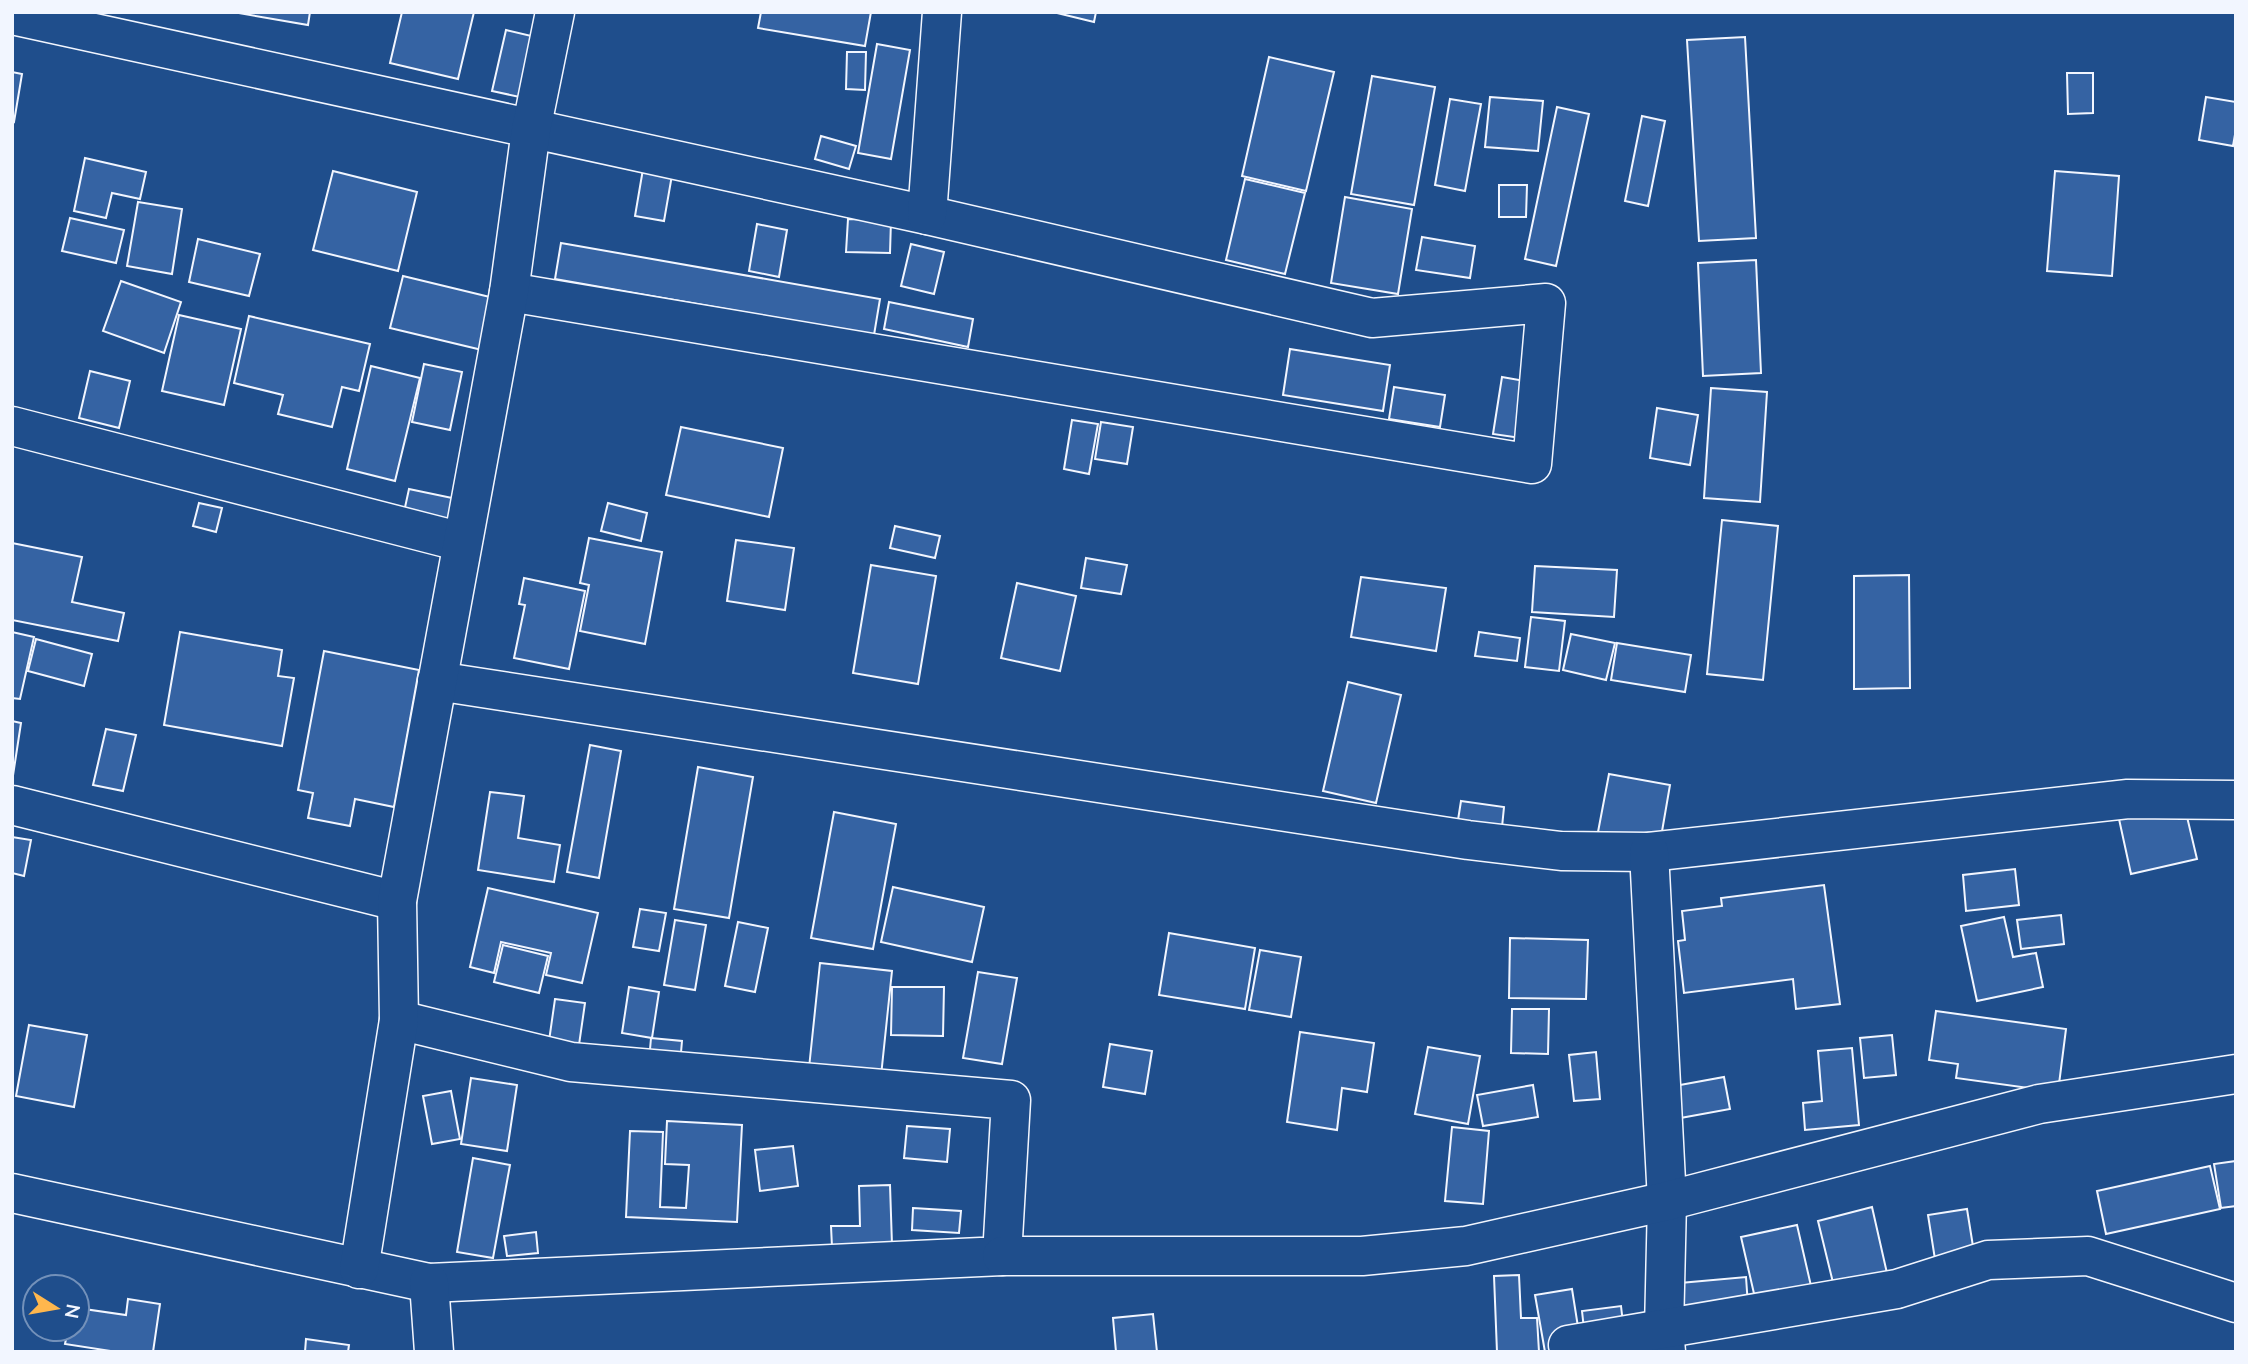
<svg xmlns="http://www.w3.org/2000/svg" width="2248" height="1364" font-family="'Nunito Sans',sans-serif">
<rect width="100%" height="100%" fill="#1f4e8c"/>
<g fill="#3563a3" stroke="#f2f6ff" stroke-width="2">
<path d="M 233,12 L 310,12 L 308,25 Z"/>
<path d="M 402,12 L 474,12 L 458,79 L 390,63 Z"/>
<path d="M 761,12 L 871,12 L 865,46 L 758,28 Z"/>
<path d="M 1053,12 L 1096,12 L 1094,22 Z"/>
<path d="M 506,30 L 561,43 L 548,103 L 492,91 Z"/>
<path d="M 1745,37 L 1756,238 L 1699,241 L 1687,40 Z"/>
<path d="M 877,44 L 910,50 L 891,159 L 858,153 Z"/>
<path d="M 847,52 L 866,52 L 865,90 L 846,89 Z"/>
<path d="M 1269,57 L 1334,72 L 1306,191 L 1242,176 Z"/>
<path d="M 12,72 L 22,74 L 14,122 L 12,121 Z"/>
<path d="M 2067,73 L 2093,73 L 2093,113 L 2068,114 Z"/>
<path d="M 1372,76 L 1435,87 L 1414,205 L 1351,194 Z"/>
<path d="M 1490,97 L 1543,101 L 1538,151 L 1485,147 Z"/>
<path d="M 2206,97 L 2236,102 L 2236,129 L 2233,146 L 2199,140 Z"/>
<path d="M 1450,99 L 1481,104 L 1465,191 L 1435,185 Z"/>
<path d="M 1557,107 L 1589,114 L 1556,266 L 1525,259 Z"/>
<path d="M 1642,116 L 1665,121 L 1648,206 L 1625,201 Z"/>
<path d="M 821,136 L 856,146 L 849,169 L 815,159 Z"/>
<path d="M 85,158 L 146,172 L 140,199 L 112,193 L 106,218 L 74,211 Z"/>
<path d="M 643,169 L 672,175 L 664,221 L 635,216 Z"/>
<path d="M 333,171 L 417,192 L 398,271 L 313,250 Z"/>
<path d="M 2055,171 L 2119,176 L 2112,276 L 2047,271 Z"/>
<path d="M 1245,179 L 1305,193 L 1285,274 L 1226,260 Z"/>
<path d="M 1499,185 L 1527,185 L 1526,217 L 1499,217 Z"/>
<path d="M 1345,197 L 1412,209 L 1398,294 L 1331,283 Z"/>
<path d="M 138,202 L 182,209 L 172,274 L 127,266 Z"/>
<path d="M 70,218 L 124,230 L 116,263 L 62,251 Z"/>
<path d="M 848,219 L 891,220 L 890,253 L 846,252 Z"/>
<path d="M 757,224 L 787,230 L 779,277 L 749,271 Z"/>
<path d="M 1422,237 L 1475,246 L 1470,278 L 1416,270 Z"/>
<path d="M 198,239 L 260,254 L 249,296 L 189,282 Z"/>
<path d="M 561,243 L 880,299 L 874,335 L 555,279 Z"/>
<path d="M 911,244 L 944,252 L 934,294 L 901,286 Z"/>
<path d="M 1756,260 L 1761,373 L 1703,376 L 1698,263 Z"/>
<path d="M 403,276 L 494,298 L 482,350 L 390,328 Z"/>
<path d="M 121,281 L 181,302 L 164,353 L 103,331 Z"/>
<path d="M 889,302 L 973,319 L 968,347 L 884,329 Z"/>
<path d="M 179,315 L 241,329 L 224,405 L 162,391 Z"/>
<path d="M 249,316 L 370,344 L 359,391 L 342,387 L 332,427 L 278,414 L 283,395 L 234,383 Z"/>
<path d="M 1290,349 L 1390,365 L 1383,411 L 1283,395 Z"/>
<path d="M 424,364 L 462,372 L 450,430 L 412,422 Z"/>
<path d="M 371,366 L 420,378 L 395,481 L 347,469 Z"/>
<path d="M 90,371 L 130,381 L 119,428 L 79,418 Z"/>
<path d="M 1502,377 L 1536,383 L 1527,439 L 1493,434 Z"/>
<path d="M 1394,387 L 1445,395 L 1440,427 L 1389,419 Z"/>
<path d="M 1711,388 L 1767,392 L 1760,502 L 1704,498 Z"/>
<path d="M 1657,408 L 1698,415 L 1690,465 L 1650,458 Z"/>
<path d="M 1072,420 L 1098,424 L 1089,474 L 1064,469 Z"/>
<path d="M 1101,422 L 1133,427 L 1127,464 L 1095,459 Z"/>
<path d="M 681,427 L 783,448 L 769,517 L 666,495 Z"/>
<path d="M 409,489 L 457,499 L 452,521 L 404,512 Z"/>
<path d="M 199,503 L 222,508 L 216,532 L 193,526 Z"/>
<path d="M 608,503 L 647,513 L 641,541 L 601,531 Z"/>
<path d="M 1722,520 L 1778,526 L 1763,680 L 1707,674 Z"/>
<path d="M 895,526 L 940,536 L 935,558 L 890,548 Z"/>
<path d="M 589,538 L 662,552 L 645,644 L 580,631 L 589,585 L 580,583 Z"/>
<path d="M 736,540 L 794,548 L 785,610 L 727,601 Z"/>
<path d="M 12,543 L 82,557 L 72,602 L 124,613 L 118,641 L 12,620 Z"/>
<path d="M 1086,558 L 1127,565 L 1121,594 L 1081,588 Z"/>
<path d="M 871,565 L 936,576 L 918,684 L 853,673 Z"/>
<path d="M 1535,566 L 1617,570 L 1614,617 L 1532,612 Z"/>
<path d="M 1909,575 L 1910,688 L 1854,689 L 1854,576 Z"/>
<path d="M 1361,577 L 1446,588 L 1436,651 L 1351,637 Z"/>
<path d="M 524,578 L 585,591 L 569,669 L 514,658 L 525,605 L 519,604 Z"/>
<path d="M 1017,583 L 1076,596 L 1060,671 L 1001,658 Z"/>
<path d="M 1531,617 L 1565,621 L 1559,671 L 1525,667 Z"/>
<path d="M 12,632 L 34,637 L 20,699 L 12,698 Z"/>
<path d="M 180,632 L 282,650 L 278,676 L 294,678 L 282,746 L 164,725 Z"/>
<path d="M 1479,632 L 1520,638 L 1517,661 L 1475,656 Z"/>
<path d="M 1571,634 L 1615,643 L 1606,680 L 1563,670 Z"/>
<path d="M 36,639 L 92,654 L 84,686 L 28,671 Z"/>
<path d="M 1617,643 L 1691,655 L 1685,692 L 1611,680 Z"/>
<path d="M 324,651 L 419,670 L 394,807 L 355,799 L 350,826 L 308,818 L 313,793 L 298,790 Z"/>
<path d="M 1348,682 L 1401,695 L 1376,803 L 1323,791 Z"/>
<path d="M 12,721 L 21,723 L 12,782 Z"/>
<path d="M 106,729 L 136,735 L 123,791 L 93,785 Z"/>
<path d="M 590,745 L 621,751 L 599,878 L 567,872 Z"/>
<path d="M 698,767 L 753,777 L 729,918 L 674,909 Z"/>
<path d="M 1609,774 L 1670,785 L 1660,843 L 1598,832 Z"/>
<path d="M 490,792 L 524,796 L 518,838 L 560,845 L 554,882 L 478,870 Z"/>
<path d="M 1461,801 L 1504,807 L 1502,827 L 1458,820 Z"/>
<path d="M 2184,804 L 2197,859 L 2131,874 L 2119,819 Z"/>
<path d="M 834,812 L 896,824 L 873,949 L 811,938 Z"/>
<path d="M 12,837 L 31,840 L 24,876 L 12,873 Z"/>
<path d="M 2015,869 L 2019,905 L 1966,911 L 1963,875 Z"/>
<path d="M 1824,885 L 1840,1004 L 1796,1009 L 1793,979 L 1684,993 L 1678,941 L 1685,940 L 1682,911 L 1722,906 L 1721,898 Z"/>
<path d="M 893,887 L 984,907 L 972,962 L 881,942 Z"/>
<path d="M 488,888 L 598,913 L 582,983 L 546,975 L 551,953 L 501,942 L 494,973 L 470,967 Z"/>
<path d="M 640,909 L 666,913 L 659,951 L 633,947 Z"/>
<path d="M 2061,915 L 2064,944 L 2021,949 L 2017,920 Z"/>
<path d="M 2004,917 L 2013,957 L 2036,953 L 2043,987 L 1977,1001 L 1961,926 Z"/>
<path d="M 675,920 L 706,925 L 695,990 L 664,985 Z"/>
<path d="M 738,922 L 768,928 L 755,992 L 725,986 Z"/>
<path d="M 1169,933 L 1255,948 L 1245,1009 L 1159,995 Z"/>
<path d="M 1510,938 L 1588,940 L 1586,999 L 1509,998 Z"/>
<path d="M 503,945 L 548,956 L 539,993 L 494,982 Z"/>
<path d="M 1260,950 L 1301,957 L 1291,1017 L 1249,1010 Z"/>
<path d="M 820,963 L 892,971 L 881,1076 L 809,1068 Z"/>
<path d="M 978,972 L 1017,978 L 1002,1064 L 963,1058 Z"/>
<path d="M 629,987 L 659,992 L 652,1038 L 622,1033 Z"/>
<path d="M 892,987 L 944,987 L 943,1036 L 891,1035 Z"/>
<path d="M 555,999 L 585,1003 L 579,1045 L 549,1041 Z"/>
<path d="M 1512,1009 L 1549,1009 L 1548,1054 L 1511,1053 Z"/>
<path d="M 1936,1011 L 2066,1029 L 2058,1092 L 1956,1078 L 1958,1064 L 1929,1060 Z"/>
<path d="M 29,1025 L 87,1035 L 74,1107 L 16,1096 Z"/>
<path d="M 1300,1032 L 1374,1043 L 1367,1092 L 1342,1088 L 1337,1130 L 1287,1122 Z"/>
<path d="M 1892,1035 L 1896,1075 L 1864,1078 L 1860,1038 Z"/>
<path d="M 651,1038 L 682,1041 L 680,1064 L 649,1061 Z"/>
<path d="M 1110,1044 L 1152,1051 L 1145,1094 L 1103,1087 Z"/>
<path d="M 1428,1047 L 1480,1056 L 1468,1124 L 1415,1114 Z"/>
<path d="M 1852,1048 L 1859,1125 L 1805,1130 L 1803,1103 L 1822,1101 L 1818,1051 Z"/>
<path d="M 1596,1052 L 1600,1099 L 1574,1101 L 1569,1055 Z"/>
<path d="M 1724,1077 L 1730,1109 L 1653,1123 L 1647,1091 Z"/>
<path d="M 471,1078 L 517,1085 L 507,1151 L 461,1144 Z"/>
<path d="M 1533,1085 L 1538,1117 L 1483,1126 L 1477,1095 Z"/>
<path d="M 451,1091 L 460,1139 L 432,1144 L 423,1096 Z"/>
<path d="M 667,1121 L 742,1125 L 737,1222 L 626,1217 L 630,1131 L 663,1132 L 660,1207 L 686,1208 L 689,1165 L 665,1164 Z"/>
<path d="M 907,1126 L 950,1129 L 947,1162 L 904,1158 Z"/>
<path d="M 1452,1127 L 1489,1131 L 1483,1204 L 1445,1201 Z"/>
<path d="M 793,1146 L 798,1186 L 760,1191 L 755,1150 Z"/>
<path d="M 473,1158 L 510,1165 L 493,1258 L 457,1252 Z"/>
<path d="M 2236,1161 L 2236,1206 L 2221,1208 L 2214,1164 Z"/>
<path d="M 2210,1166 L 2220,1209 L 2106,1234 L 2097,1191 Z"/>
<path d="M 890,1185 L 892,1245 L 832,1247 L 831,1226 L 860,1226 L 859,1186 Z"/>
<path d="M 1872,1207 L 1889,1282 L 1836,1295 L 1818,1221 Z"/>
<path d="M 913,1208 L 961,1211 L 959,1233 L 912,1230 Z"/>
<path d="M 1967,1209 L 1976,1265 L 1937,1272 L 1928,1215 Z"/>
<path d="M 1797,1225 L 1814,1299 L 1758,1311 L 1741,1237 Z"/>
<path d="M 536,1232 L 538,1253 L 507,1256 L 504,1236 Z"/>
<path d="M 1519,1275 L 1521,1318 L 1537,1318 L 1539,1352 L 1497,1352 L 1494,1276 Z"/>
<path d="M 1746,1277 L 1749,1320 L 1662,1327 L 1658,1285 Z"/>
<path d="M 1572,1289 L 1581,1346 L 1545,1352 L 1535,1295 Z"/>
<path d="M 128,1299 L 160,1304 L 153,1352 L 117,1352 L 65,1344 L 68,1329 L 77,1329 L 77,1308 L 126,1315 Z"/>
<path d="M 1621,1306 L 1625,1341 L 1586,1347 L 1582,1311 Z"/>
<path d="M 1153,1314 L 1157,1352 L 1116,1352 L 1113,1318 Z"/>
<path d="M 306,1339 L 349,1345 L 348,1352 L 305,1352 Z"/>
</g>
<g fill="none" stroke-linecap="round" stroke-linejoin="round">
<g stroke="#f2f6ff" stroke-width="41">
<g id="minor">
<path d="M 12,15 L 927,215 L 1372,318 L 1546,303 L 1532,464 L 509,292"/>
<path d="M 927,215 L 942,12"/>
<path d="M 12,426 L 462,542"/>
<path d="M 437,681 L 1468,840 L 1561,851 L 1649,852 L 2128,799 L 2236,800"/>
<path d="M 12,805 L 397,901"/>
<path d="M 1649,852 L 1667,1201 L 1664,1330 L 1666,1352"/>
<path d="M 12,1193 L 429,1283 L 1002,1256 L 1011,1100 L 571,1062 L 399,1020"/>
<path d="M 1002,1256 L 1362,1256 L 1466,1246 L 1667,1201 L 2039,1104 L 2236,1074"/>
<path d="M 359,1269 L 399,1020 L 397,901 L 509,292 L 531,130 L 555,12"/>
<path d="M 429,1283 L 434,1352"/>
<path d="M 1568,1345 L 1897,1289 L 1988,1260 L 2088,1256 L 2236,1303"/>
</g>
</g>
<use href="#minor" stroke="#1f4e8c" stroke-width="38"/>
</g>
<rect width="2248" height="1364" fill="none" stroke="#f2f6ff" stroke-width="28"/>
<g transform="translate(56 1308) rotate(101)"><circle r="33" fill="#1f4e8c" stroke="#7391ba" stroke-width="2"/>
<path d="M0-5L12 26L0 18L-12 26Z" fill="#ffb74d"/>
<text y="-10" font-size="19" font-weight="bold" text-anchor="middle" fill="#f2f6ff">N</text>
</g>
</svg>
